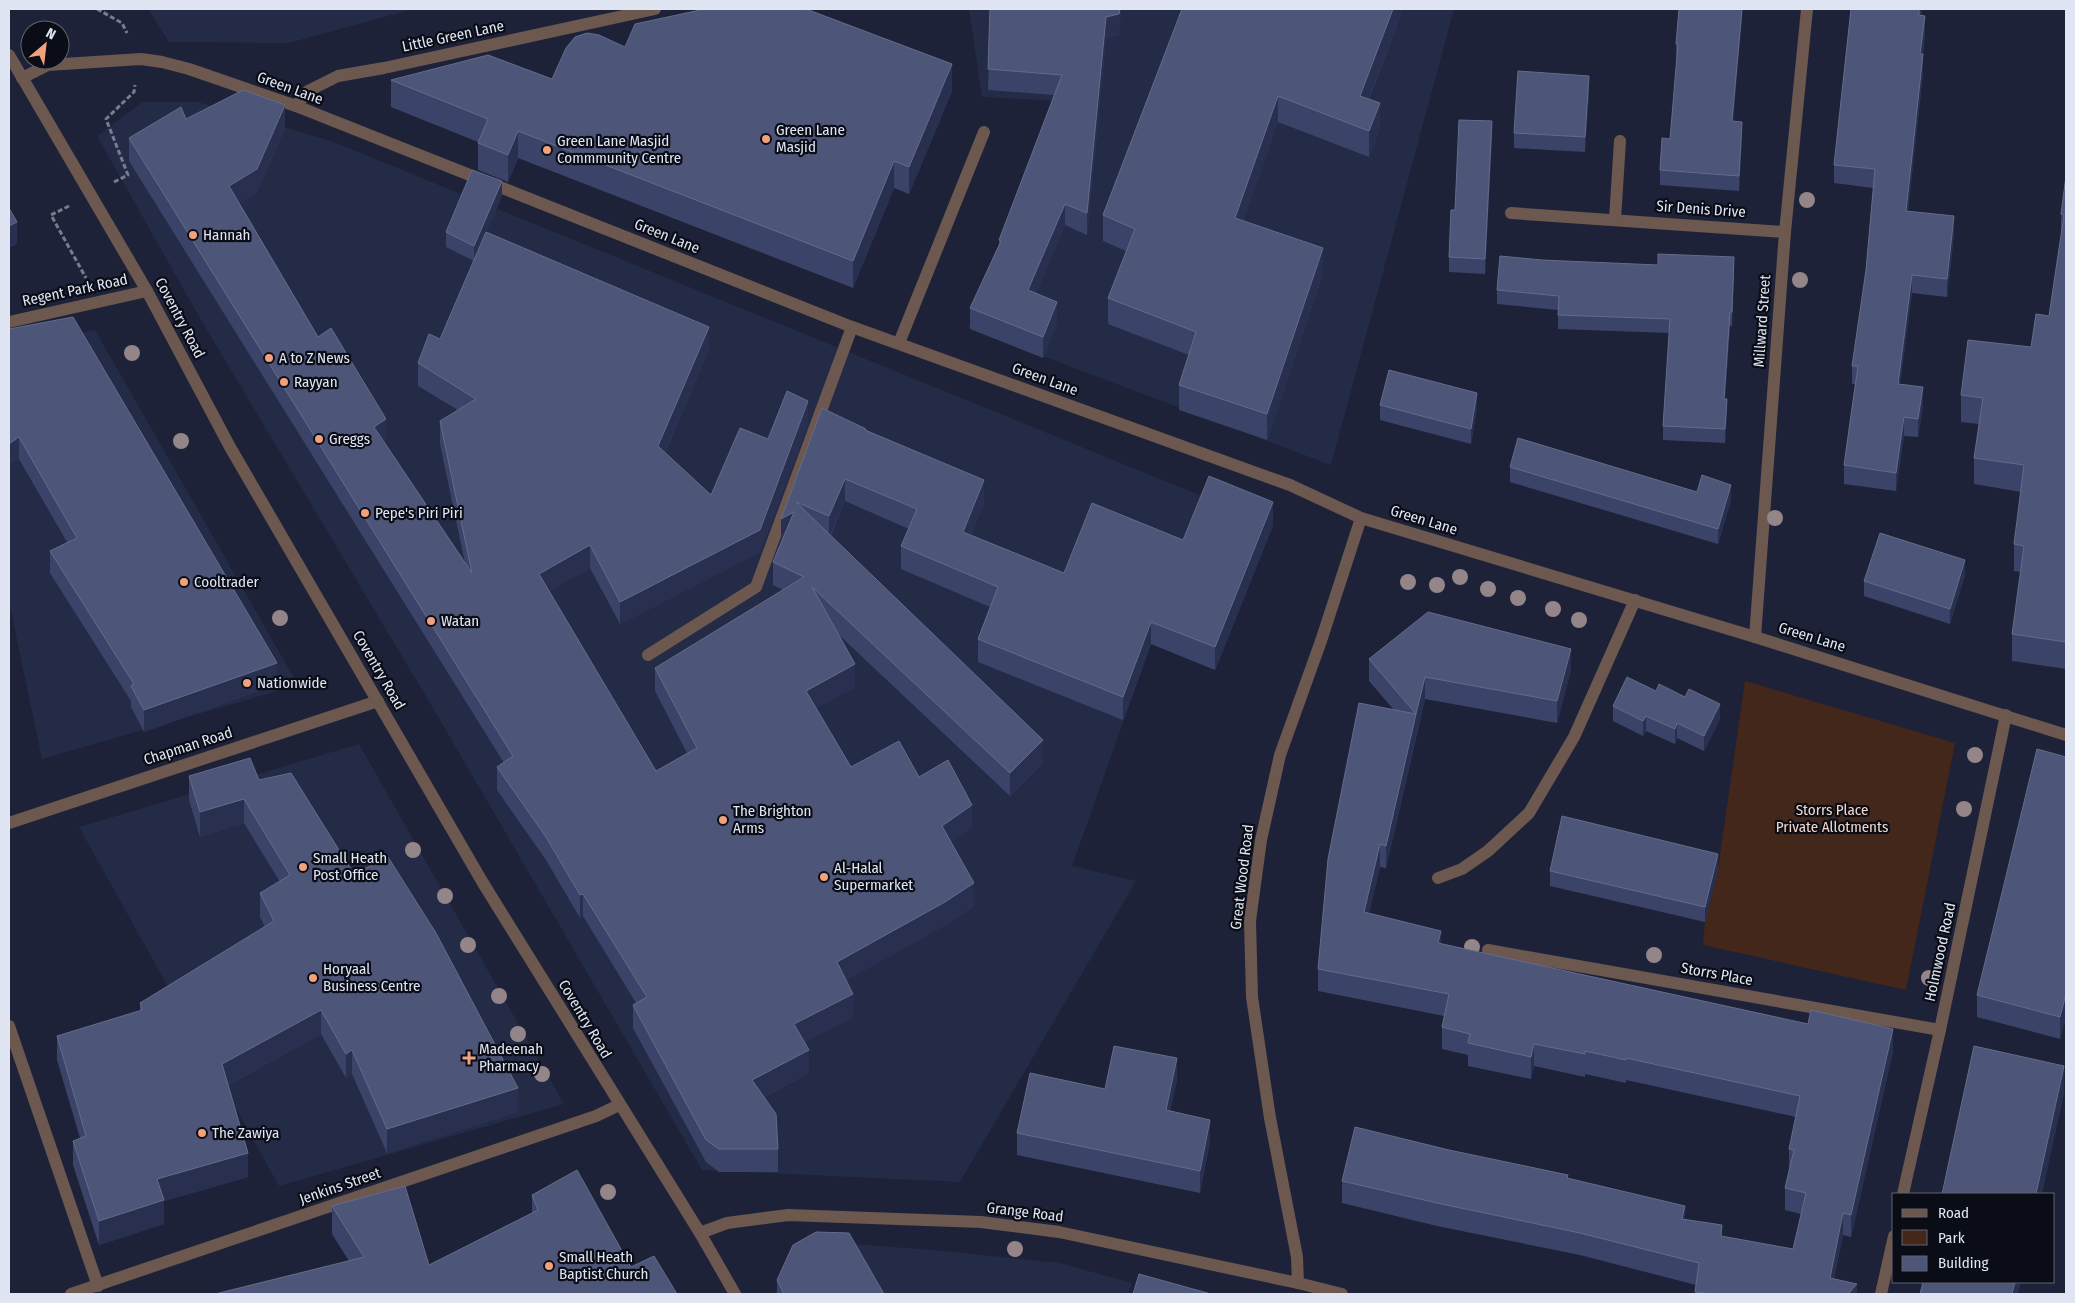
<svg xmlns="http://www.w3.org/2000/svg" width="2075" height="1303" font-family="'Fira Sans Condensed',sans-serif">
<rect width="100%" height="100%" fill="#1d2238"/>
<g fill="#242b47">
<path d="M 148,9 L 413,9 L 289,43 L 169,42 Z"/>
<path d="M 969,9 L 1454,9 L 1331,465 L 968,328 L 1057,101 L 982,97 Z"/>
<path d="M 143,102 L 198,102 L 331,141 L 1209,499 L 1186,564 L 1151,644 L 1072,866 L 1136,881 L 960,1182 L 702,1170 L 430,703 L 201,320 L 97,136 Z"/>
<path d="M 95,330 L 298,685 L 42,759 L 9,602 L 9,349 Z"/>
<path d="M 359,744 L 564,1104 L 279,1186 L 79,827 Z"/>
<path d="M 804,1240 L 944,1251 L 1060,1263 L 1132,1283 L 1128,1294 L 775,1294 Z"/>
</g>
<path fill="#43271a" d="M 1745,681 L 1955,743 L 1906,990 L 1703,945 L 1705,922 L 1718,869 Z"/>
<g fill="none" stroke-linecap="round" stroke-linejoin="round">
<g stroke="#777c8f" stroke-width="3" stroke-dasharray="5 2.5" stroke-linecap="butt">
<path d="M 97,9 L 122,23 L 127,33"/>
<path d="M 114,182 L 128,175 L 106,119 L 134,92 L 135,85"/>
<path d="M 69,206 L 51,215 L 86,278"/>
</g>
<g stroke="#6c584f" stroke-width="12">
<path d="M 9,55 L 147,291 L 230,447 L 483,883 L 700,1233 L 735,1294"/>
<path d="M 22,78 L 48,65 L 141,59 L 162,62 L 189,69 L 296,106 L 852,327 L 1290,485 L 1361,518 L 1755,637 L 2066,735"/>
<path d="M 296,106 L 308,91 L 338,76 L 384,68 L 655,9"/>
<path d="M 1511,213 L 1785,232"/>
<path d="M 1615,219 L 1620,141"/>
<path d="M 9,322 L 147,291"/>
<path d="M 899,343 L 984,132"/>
<path d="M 1755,637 L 1785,232 L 1807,9"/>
<path d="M 648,655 L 756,587 L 852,327"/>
<path d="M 9,823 L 378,701"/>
<path d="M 1438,878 L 1462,869 L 1488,851 L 1529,813 L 1574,737 L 1635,600"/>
<path d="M 1488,950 L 1940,1030"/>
<path d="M 9,1026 L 98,1286"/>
<path d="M 1903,1194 L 1940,1030 L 2006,715"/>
<path d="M 700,1233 L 727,1223 L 788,1215 L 981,1222 L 1059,1232 L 1298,1283 L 1342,1294"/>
<path d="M 1298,1283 L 1297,1257 L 1270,1118 L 1252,997 L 1250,921 L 1261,840 L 1280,755 L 1321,641 L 1361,518"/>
<path d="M 71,1294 L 596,1116 L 619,1105"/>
<path d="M 1881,1294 L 1894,1236"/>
</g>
</g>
<g fill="#948688">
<circle cx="1807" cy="200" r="8"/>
<circle cx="1800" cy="280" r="8"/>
<circle cx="132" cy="353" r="8"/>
<circle cx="181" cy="441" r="8"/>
<circle cx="1775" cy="518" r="8"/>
<circle cx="1460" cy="577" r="8"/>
<circle cx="1408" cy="582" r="8"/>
<circle cx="1437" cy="585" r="8"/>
<circle cx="1488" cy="589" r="8"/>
<circle cx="1518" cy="598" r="8"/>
<circle cx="1553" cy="609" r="8"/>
<circle cx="280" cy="618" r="8"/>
<circle cx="1579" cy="620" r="8"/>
<circle cx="1975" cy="755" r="8"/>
<circle cx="1964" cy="809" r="8"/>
<circle cx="413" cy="850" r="8"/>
<circle cx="445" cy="896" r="8"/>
<circle cx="468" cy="945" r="8"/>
<circle cx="1472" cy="947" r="8"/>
<circle cx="1654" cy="955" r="8"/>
<circle cx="1929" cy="978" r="8"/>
<circle cx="499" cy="996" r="8"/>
<circle cx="518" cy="1034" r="8"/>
<circle cx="542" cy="1074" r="8"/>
<circle cx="608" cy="1192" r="8"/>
<circle cx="1015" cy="1249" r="8"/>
</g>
<g fill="#3b4468">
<path d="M 990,9 L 1119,35 L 1106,38 L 1087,235 L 1065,225 L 1036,293 L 1057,323 L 1043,358 L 970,329 L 970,308 L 999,246 L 999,240 L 1054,95 L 988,90 Z"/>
<path d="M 1182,9 L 1403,9 L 1369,99 L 1380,129 L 1369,157 L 1278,122 L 1243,221 L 1323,274 L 1267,440 L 1179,410 L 1179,385 L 1189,355 L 1108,324 L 1108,298 L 1126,251 L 1103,241 L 1103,215 Z"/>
<path d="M 1679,9 L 1733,121 L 1742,137 L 1739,191 L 1660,185 L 1660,170 L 1670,139 L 1677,59 L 1676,59 L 1676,44 Z"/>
<path d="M 1851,9 L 1922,9 L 1921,16 L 1925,34 L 1923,54 L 1923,73 L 1908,211 L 1954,234 L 1947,297 L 1912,293 L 1900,384 L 1923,406 L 1918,437 L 1904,436 L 1896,491 L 1844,484 L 1844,465 L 1855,384 L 1852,384 L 1852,366 L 1866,270 L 1873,188 L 1834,183 L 1834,165 Z"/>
<path d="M 625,47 L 952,91 L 909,194 L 894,188 L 853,288 L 518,158 L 508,182 L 478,170 L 478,142 L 391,107 L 391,80 L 552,79 Z"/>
<path d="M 1589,91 L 1585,152 L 1514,148 L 1514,133 Z"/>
<path d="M 186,119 L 285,128 L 257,192 L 239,203 L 318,337 L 386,441 L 384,442 L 465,563 L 440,444 L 440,421 L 458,410 L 418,386 L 418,363 L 440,339 L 474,261 L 446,247 L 446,232 L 502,196 L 486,232 L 709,349 L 665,453 L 711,495 L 768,439 L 808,423 L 760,552 L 620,624 L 590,568 L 549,591 L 656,771 L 687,753 L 655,691 L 655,668 L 783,590 L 773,585 L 773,562 L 782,541 L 781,519 L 866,431 L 984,503 L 971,535 L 1064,573 L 1183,540 L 1273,525 L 1215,670 L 1151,644 L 1123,720 L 978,662 L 978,639 L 990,607 L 901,569 L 901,546 L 909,529 L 845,501 L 831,535 L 1043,763 L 1010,796 L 839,635 L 855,687 L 816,708 L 851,767 L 919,777 L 972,828 L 951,842 L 974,906 L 945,925 L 846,980 L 853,1017 L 804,1042 L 809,1073 L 764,1097 L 778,1149 L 778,1172 L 719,1172 L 706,1162 L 633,1028 L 633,1005 L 636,1003 L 583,916 L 580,918 L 546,860 L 497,790 L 497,767 L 504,763 L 129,161 L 129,138 Z"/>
<path d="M 1492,136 L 1485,274 L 1449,272 L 1449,257 L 1455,210 Z"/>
<path d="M 2066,176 L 2066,669 L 2012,661 L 2012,634 L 2021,572 L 2014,571 L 2014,544 L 2021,492 L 1974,484 L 1974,458 L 1979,424 L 1961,422 L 1961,395 L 2031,347 L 2049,316 L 2061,235 L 2061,214 Z"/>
<path d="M 1542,260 L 1734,271 L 1732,326 L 1730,326 L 1725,399 L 1727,413 L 1725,443 L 1663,440 L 1663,426 L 1669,333 L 1558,329 L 1558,310 L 1497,304 L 1497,290 Z"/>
<path d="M 9,329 L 277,684 L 144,732 L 131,707 L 131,701 L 50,573 L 50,551 L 67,542 L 19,459 Z"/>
<path d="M 1380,405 L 1477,408 L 1471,444 L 1380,420 Z"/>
<path d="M 1510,467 L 1731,500 L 1718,544 L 1510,482 Z"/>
<path d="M 1965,575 L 1950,624 L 1864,596 L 1864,581 Z"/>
<path d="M 1369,659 L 1571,670 L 1557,723 L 1425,699 L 1386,868 L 1380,867 L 1369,913 L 1441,944 L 1893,1051 L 1851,1237 L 1843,1235 L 1834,1279 L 1857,1294 L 1695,1294 L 1696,1285 L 1580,1255 L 1437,1226 L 1342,1203 L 1342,1181 L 1568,1178 L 1685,1219 L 1722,1236 L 1793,1249 L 1801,1214 L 1785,1210 L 1785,1188 L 1789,1168 L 1789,1149 L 1796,1117 L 1626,1080 L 1626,1083 L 1585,1074 L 1585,1077 L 1534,1066 L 1531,1079 L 1468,1066 L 1468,1055 L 1442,1049 L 1442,1027 L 1444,1016 L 1318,991 L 1318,969 L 1394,710 L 1369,681 Z"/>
<path d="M 1656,691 L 1720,719 L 1704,751 L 1677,738 L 1675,744 L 1646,731 L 1643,736 L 1613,721 L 1613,706 Z"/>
<path d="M 2066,757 L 2066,1016 L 2060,1039 L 1977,1017 L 1977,995 Z"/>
<path d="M 189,776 L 259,780 L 354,874 L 518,1112 L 387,1153 L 352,1074 L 346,1078 L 321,1034 L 228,1085 L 248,1177 L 164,1201 L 164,1224 L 99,1245 L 73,1165 L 73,1141 L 80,1138 L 57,1060 L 57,1036 L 140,1011 L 140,1003 L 265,927 L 260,917 L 260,893 L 280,882 L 244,823 L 200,837 L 189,800 Z"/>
<path d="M 1718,869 L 1705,922 L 1550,886 L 1550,871 Z"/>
<path d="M 1177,1080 L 1170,1111 L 1210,1141 L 1200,1193 L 1017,1155 L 1017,1133 L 1105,1089 Z"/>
<path d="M 532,1195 L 631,1267 L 677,1294 L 349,1261 L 332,1234 L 332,1206 L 429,1265 L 532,1213 Z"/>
<path d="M 777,1280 L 884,1294 L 777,1294 Z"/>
</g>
<g fill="#282f4f">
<path d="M 1120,9 L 1122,9 L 1119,35 L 1106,38 L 1087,235 L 1087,213 L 1106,17 Z"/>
<path d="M 1393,9 L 1403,9 L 1360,121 L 1360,96 Z"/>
<path d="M 1742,9 L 1743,9 L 1732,136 L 1732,121 Z"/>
<path d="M 1919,9 L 1922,9 L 1919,34 Z"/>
<path d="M 1925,16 L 1925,34 L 1920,73 L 1920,54 Z"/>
<path d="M 1923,54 L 1923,73 L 1906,229 L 1906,211 Z"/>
<path d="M 952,64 L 952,91 L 909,194 L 909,167 Z"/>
<path d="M 1589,76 L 1589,91 L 1585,152 L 1585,137 Z"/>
<path d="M 1278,96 L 1278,122 L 1235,244 L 1235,218 Z"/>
<path d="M 1380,103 L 1380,129 L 1369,157 L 1369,131 Z"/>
<path d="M 285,105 L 285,128 L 257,192 L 229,209 L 229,186 Z"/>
<path d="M 1492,121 L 1492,136 L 1485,274 L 1485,259 Z"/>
<path d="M 1742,122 L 1742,137 L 1739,191 L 1739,176 Z"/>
<path d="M 518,131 L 518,158 L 508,182 L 508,155 Z"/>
<path d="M 894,161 L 894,188 L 853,288 L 853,261 Z"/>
<path d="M 502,181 L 502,196 L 474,261 L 474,246 Z"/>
<path d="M 1065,204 L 1065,225 L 1028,312 L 1028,290 Z"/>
<path d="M 1954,216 L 1954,234 L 1947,297 L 1947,279 Z"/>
<path d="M 17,222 L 17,244 L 9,248 L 9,226 Z"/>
<path d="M 1323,248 L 1323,274 L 1267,440 L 1267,414 Z"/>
<path d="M 1734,257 L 1734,271 L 1732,326 L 1732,312 Z"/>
<path d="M 1912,275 L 1912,293 L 1898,402 L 1898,384 Z"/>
<path d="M 1057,302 L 1057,323 L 1043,358 L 1043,337 Z"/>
<path d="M 1730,312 L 1730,326 L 1724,413 L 1724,399 Z"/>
<path d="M 709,327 L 709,349 L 658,469 L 658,446 Z"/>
<path d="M 1923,387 L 1923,406 L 1918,437 L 1918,419 Z"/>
<path d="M 1477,393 L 1477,408 L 1471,444 L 1471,429 Z"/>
<path d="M 1727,399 L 1727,413 L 1725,443 L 1725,429 Z"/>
<path d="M 808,401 L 808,423 L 760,552 L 620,624 L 620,602 Z"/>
<path d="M 1904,417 L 1904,436 L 1896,491 L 1896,473 Z"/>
<path d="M 386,419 L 386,441 L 374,449 L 374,427 Z"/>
<path d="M 19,437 L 19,459 L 9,465 L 9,444 Z"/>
<path d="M 845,479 L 845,501 L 829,538 L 829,516 Z"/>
<path d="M 984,480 L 984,503 L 963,555 L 963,532 Z"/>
<path d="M 1731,485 L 1731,500 L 1718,544 L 1718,529 Z"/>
<path d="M 1273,502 L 1273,525 L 1215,670 L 1215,647 Z"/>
<path d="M 794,512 L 781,541 L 781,519 Z"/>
<path d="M 590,545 L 590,568 L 539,597 L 539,574 Z"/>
<path d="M 1965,560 L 1965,575 L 1950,624 L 1950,609 Z"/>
<path d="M 1151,622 L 1151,644 L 1123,720 L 1123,697 Z"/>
<path d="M 1571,649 L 1571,670 L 1557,723 L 1557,701 Z"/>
<path d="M 277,663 L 277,684 L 144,732 L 144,710 Z"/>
<path d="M 855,664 L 855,687 L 806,714 L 806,691 Z"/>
<path d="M 1425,677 L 1425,699 L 1416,736 L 1416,714 Z"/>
<path d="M 1720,704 L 1720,719 L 1704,751 L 1704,736 Z"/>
<path d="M 1416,714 L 1416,736 L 1386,868 L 1386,846 Z"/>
<path d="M 1646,716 L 1646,731 L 1643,736 L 1643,721 Z"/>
<path d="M 1677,723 L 1677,738 L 1675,744 L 1675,729 Z"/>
<path d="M 1043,740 L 1043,763 L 1010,796 L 1010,773 Z"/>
<path d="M 244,799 L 244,823 L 200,837 L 200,812 Z"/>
<path d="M 972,805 L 972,828 L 942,849 L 942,826 Z"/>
<path d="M 1380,844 L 1380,867 L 1364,934 L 1364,912 Z"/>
<path d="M 1718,854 L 1718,869 L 1705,922 L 1705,907 Z"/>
<path d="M 974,883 L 974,906 L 945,925 L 837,985 L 837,962 Z"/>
<path d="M 583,894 L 583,916 L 580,918 L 580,895 Z"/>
<path d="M 1441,931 L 1441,953 L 1438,943 Z"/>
<path d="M 853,994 L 853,1017 L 794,1047 L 794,1024 Z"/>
<path d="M 2066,994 L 2066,1016 L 2060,1039 L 2060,1017 Z"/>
<path d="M 321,1010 L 321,1034 L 222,1088 L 222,1064 Z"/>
<path d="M 1893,1029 L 1893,1051 L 1851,1237 L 1851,1215 Z"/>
<path d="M 1534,1044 L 1534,1066 L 1531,1079 L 1531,1057 Z"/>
<path d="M 352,1050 L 352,1074 L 346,1078 L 346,1054 Z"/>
<path d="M 809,1050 L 809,1073 L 752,1103 L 752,1080 Z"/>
<path d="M 1177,1058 L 1177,1080 L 1166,1132 L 1166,1110 Z"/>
<path d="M 2064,1066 L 2064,1094 L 2042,1194 L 2036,1194 Z"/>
<path d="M 518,1088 L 518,1112 L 387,1153 L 387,1129 Z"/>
<path d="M 1210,1120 L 1210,1141 L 1200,1193 L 1200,1171 Z"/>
<path d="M 248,1153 L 248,1177 L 164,1201 L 164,1224 L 99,1245 L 99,1221 L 157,1179 Z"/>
<path d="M 1685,1206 L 1685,1228 L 1682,1219 Z"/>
<path d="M 1843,1213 L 1843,1235 L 1831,1294 L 1830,1278 Z"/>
<path d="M 2015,1282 L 2021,1282 L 2018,1294 L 2012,1294 Z"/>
<path d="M 1857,1284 L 1857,1294 L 1848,1294 Z"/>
</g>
<g fill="#4d5578" stroke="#646c8b">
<path d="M 705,9 L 806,9 L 952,64 L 909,167 L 894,161 L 853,261 L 518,131 L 508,155 L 478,143 L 488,119 L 391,80 L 488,55 L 552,79 L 566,48 L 575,37 L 587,33 L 599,35 L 625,47 L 635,24 Z"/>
<path d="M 990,9 L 1120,9 L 1119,14 L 1106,17 L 1087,213 L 1065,204 L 1028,290 L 1057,302 L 1043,337 L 970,308 L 1001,241 L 999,240 L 1062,75 L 988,69 Z"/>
<path d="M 1182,9 L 1393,9 L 1360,96 L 1380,103 L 1369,131 L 1278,96 L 1235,218 L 1323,248 L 1267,414 L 1179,385 L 1196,332 L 1108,298 L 1135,229 L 1103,215 Z"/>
<path d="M 1679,9 L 1742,9 L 1732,121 L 1742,122 L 1739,176 L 1660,170 L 1662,138 L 1670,139 L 1678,44 L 1676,44 Z"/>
<path d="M 1851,9 L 1919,9 L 1919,15 L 1925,16 L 1920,54 L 1923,54 L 1906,211 L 1954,216 L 1947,279 L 1912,275 L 1898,384 L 1923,387 L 1918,419 L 1904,417 L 1896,473 L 1844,465 L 1858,366 L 1852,366 L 1866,270 L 1875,169 L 1834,165 Z"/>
<path d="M 1518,71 L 1589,76 L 1585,137 L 1514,133 Z"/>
<path d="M 243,90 L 285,105 L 257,169 L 229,186 L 318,337 L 331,328 L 386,419 L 374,427 L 472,573 L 440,421 L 476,399 L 418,363 L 429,334 L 440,339 L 486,232 L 709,327 L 658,446 L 711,495 L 740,428 L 768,439 L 787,391 L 808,401 L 760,530 L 620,602 L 590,545 L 539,574 L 656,771 L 697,748 L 655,668 L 804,577 L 773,562 L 794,512 L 781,519 L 822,408 L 866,429 L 865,430 L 984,480 L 963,532 L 1064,573 L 1092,503 L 1183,540 L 1209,476 L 1273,502 L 1215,647 L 1151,622 L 1123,697 L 978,639 L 998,587 L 901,546 L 917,509 L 845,479 L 829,516 L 796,502 L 1043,740 L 1010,773 L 812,587 L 855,664 L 806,691 L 851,767 L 899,741 L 919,777 L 948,760 L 972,805 L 942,826 L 974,883 L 945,902 L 837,962 L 853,994 L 794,1024 L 809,1050 L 752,1080 L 776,1114 L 778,1149 L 719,1149 L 706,1140 L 633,1005 L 647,997 L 583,894 L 580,895 L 546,837 L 497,767 L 513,756 L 129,138 L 181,107 L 186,119 Z"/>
<path d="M 1459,120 L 1492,121 L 1485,259 L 1449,257 L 1451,210 L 1455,210 Z"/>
<path d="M 472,170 L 502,181 L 474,246 L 446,232 Z"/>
<path d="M 2066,176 L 2066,642 L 2012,634 L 2024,546 L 2014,544 L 2024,465 L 1974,458 L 1983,398 L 1961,395 L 1968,340 L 2031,347 L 2036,314 L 2049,316 L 2064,215 L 2061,214 Z"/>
<path d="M 9,208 L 17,222 L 9,226 Z"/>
<path d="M 1658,254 L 1734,257 L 1732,312 L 1730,312 L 1724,399 L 1727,399 L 1725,429 L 1663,426 L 1670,319 L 1558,315 L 1559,296 L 1497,290 L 1500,256 L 1542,260 L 1658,265 Z"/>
<path d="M 73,317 L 277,663 L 144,710 L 131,686 L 134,684 L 50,551 L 77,538 L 19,437 L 9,444 L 9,329 Z"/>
<path d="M 1389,370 L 1477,393 L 1471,429 L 1380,405 Z"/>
<path d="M 1518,438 L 1697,492 L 1702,475 L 1731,485 L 1718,529 L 1510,467 Z"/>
<path d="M 1880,533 L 1965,560 L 1950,609 L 1864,581 Z"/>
<path d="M 1428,612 L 1571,649 L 1557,701 L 1425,677 L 1416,714 L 1369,659 Z"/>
<path d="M 1627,677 L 1656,691 L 1659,684 L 1685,697 L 1689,689 L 1720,704 L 1704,736 L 1677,723 L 1675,729 L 1646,716 L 1643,721 L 1613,706 Z"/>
<path d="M 1359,703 L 1416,714 L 1386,846 L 1380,844 L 1364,912 L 1441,931 L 1438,943 L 1808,1024 L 1811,1010 L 1893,1029 L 1851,1215 L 1843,1213 L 1830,1278 L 1857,1284 L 1848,1294 L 1711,1294 L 1695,1292 L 1699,1263 L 1580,1233 L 1437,1203 L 1342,1181 L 1355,1127 L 1449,1150 L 1568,1175 L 1567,1178 L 1685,1206 L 1682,1219 L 1722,1225 L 1721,1236 L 1793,1249 L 1806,1193 L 1785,1188 L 1794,1150 L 1789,1149 L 1800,1096 L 1626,1058 L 1626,1060 L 1585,1051 L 1585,1054 L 1534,1044 L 1531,1057 L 1468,1043 L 1470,1034 L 1442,1027 L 1449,994 L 1318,969 L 1328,859 Z"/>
<path d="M 2037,749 L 2066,757 L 2066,994 L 2060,1017 L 1977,995 Z"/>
<path d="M 250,758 L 259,780 L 291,773 L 354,874 L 388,857 L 436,933 L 518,1088 L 387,1129 L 352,1050 L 346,1054 L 321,1010 L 222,1064 L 248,1153 L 157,1179 L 164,1200 L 99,1221 L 73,1141 L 86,1136 L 57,1036 L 142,1010 L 140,1003 L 274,921 L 260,893 L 290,875 L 244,799 L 200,812 L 189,776 Z"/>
<path d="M 1562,816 L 1718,854 L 1705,907 L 1550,871 Z"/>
<path d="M 1114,1046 L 1177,1058 L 1166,1110 L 1210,1120 L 1200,1171 L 1017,1133 L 1030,1073 L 1105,1089 Z"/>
<path d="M 1974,1046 L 2064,1066 L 2036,1194 L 1942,1194 Z"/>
<path d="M 577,1170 L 631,1267 L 654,1256 L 677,1294 L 215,1294 L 364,1257 L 332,1206 L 405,1186 L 429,1265 L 538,1210 L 532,1195 Z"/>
<path d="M 816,1232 L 849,1233 L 884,1294 L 784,1294 L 777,1280 L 793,1245 Z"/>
<path d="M 1139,1274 L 1211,1294 L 1133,1294 Z"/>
<path d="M 1923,1282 L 2015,1282 L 2012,1294 L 1920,1294 Z"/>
</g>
<g fill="#f1a17c" stroke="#0a0c16" stroke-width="2">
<circle cx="766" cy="139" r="5"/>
<circle cx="547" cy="150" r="5"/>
<circle cx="193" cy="235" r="5"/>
<circle cx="269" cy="358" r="5"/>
<circle cx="284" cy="382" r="5"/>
<circle cx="319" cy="439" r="5"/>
<circle cx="365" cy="513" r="5"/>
<circle cx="184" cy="582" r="5"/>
<circle cx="431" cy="621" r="5"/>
<circle cx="247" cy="683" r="5"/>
<circle cx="723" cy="820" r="5"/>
<circle cx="303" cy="867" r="5"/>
<circle cx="824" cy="877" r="5"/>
<circle cx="313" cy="978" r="5"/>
<path d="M466.5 1050.5h5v5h5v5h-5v5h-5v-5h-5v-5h5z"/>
<circle cx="202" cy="1133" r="5"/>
<circle cx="549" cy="1266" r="5"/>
</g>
<g text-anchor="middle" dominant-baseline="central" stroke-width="4.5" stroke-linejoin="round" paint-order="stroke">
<g font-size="15" fill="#e0e5f4" stroke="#0a0c16">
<text transform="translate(453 36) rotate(-12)">Little Green Lane</text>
<text transform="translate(290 88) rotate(20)">Green Lane</text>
<text transform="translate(1701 209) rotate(4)">Sir Denis Drive</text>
<text transform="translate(667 236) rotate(22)">Green Lane</text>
<text transform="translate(75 290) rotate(-12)">Regent Park Road</text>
<text transform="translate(180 318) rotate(62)">Coventry Road</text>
<text transform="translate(1762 321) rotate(-86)">Millward Street</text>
<text transform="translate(1045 379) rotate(20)">Green Lane</text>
<text transform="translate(1424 520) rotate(17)">Green Lane</text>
<text transform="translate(1812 637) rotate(17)">Green Lane</text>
<text transform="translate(379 670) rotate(60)">Coventry Road</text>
<text transform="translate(188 746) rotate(-18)">Chapman Road</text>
<text transform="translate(1242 877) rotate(-83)">Great Wood Road</text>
<text transform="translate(1940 952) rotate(-78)">Holmwood Road</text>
<text transform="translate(1717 974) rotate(10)">Storrs Place</text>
<text transform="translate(585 1019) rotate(59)">Coventry Road</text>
<text transform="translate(340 1186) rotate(-19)">Jenkins Street</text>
<text transform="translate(1025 1212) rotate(7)">Grange Road</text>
</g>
<g font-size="15" fill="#e0e5f4" stroke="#0a0c16" text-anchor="start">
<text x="776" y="130">Green Lane<tspan x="776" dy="17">Masjid</tspan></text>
<text x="557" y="141">Green Lane Masjid<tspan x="557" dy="17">Commmunity Centre</tspan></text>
<text x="203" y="235">Hannah</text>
<text x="279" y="358">A to Z News</text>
<text x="294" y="382">Rayyan</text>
<text x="329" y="439">Greggs</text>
<text x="375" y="513">Pepe's Piri Piri</text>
<text x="194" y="582">Cooltrader</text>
<text x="441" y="621">Watan</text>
<text x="257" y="683">Nationwide</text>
<text x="733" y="811">The Brighton<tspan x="733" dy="17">Arms</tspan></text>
<text x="313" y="858">Small Heath<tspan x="313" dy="17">Post Office</tspan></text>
<text x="834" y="868">Al-Halal<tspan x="834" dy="17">Supermarket</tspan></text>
<text x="323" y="969">Horyaal<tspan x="323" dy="17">Business Centre</tspan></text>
<text x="479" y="1049">Madeenah<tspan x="479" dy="17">Pharmacy</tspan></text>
<text x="212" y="1133">The Zawiya</text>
<text x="559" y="1257">Small Heath<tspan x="559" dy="17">Baptist Church</tspan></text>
</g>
<g font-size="15" fill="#f5d7c9" stroke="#0a0c16">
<text x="1832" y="810">Storrs Place<tspan x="1832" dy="17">Private Allotments</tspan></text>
</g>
</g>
<rect width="2075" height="1303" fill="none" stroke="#e0e5f4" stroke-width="20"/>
<rect x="1892" y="1193" width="162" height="90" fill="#0a0c16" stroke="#60636f"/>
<rect x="1902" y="1209" width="25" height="8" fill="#6c584f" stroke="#60636f"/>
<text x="1938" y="1218" font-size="15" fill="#e0e5f4">Road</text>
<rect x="1902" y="1230" width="25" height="15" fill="#43271a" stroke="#60636f"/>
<text x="1938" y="1243" font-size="15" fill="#e0e5f4">Park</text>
<rect x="1902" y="1256" width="25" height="15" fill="#4d5578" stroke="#60636f"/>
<text x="1938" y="1268" font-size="15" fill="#e0e5f4">Building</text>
<g transform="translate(45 45) rotate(28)"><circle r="24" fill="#0a0c16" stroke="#60636f"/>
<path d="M0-4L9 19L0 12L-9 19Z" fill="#f1a17c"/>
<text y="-8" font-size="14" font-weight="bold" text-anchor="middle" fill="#e0e5f4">N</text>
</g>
</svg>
